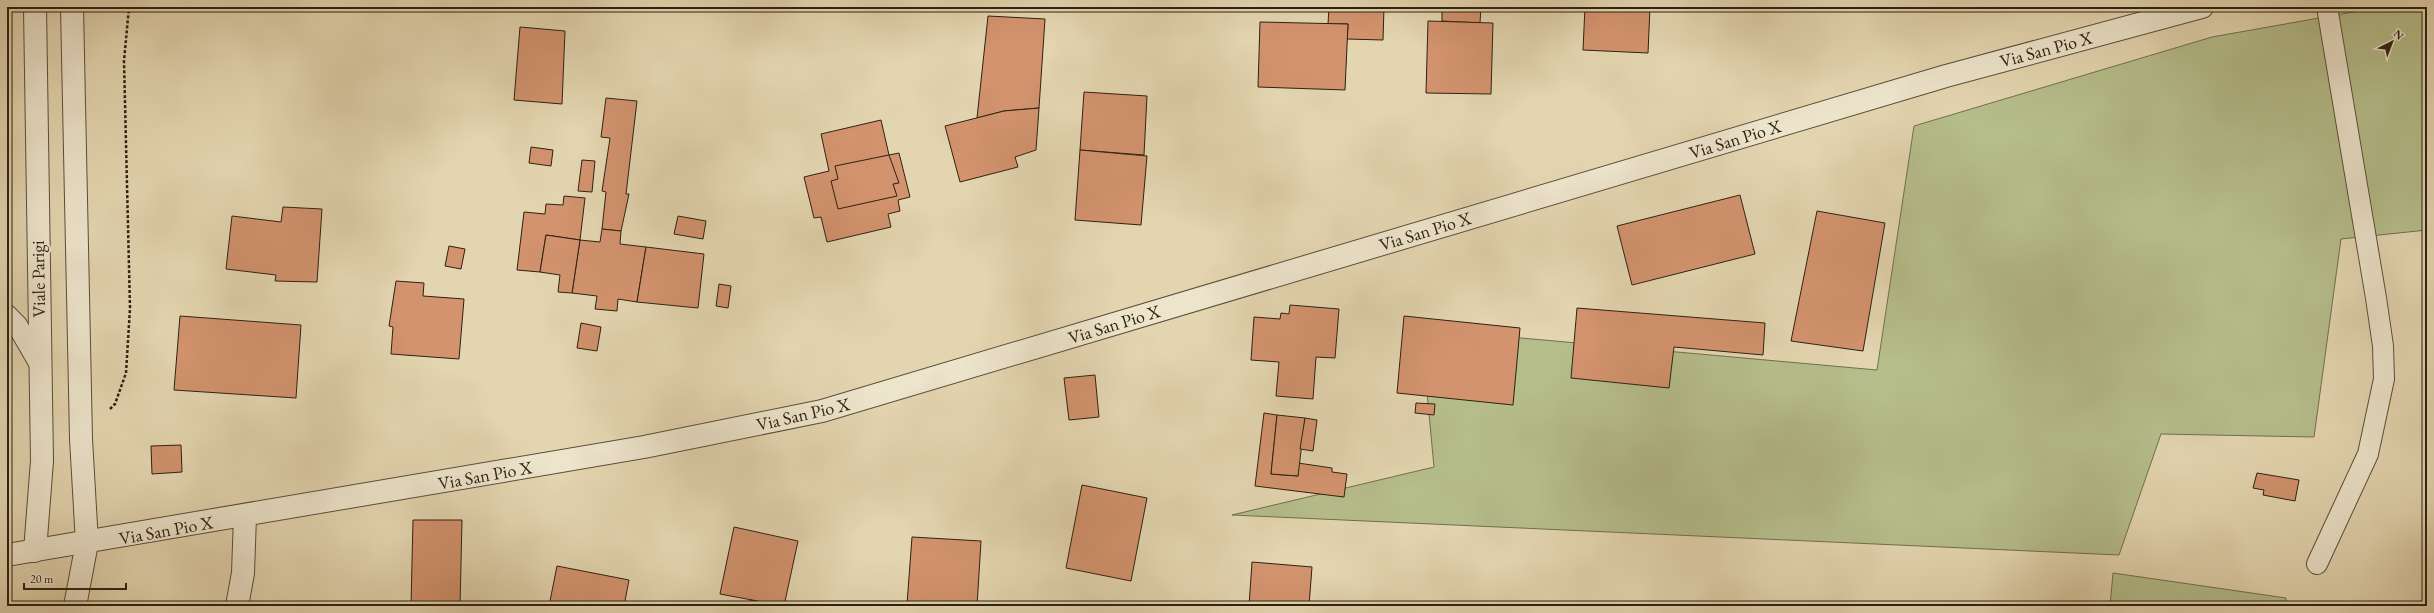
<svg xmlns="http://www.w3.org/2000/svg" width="2434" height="613" font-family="'EB Garamond',serif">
<rect width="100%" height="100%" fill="#e3d5b0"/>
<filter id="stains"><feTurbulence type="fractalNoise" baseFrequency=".005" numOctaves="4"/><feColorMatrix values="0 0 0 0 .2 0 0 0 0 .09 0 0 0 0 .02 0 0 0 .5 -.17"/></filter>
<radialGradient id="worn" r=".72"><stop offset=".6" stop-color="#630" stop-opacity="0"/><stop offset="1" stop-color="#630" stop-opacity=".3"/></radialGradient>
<g fill="#b5bd8b" stroke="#716f4e">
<path d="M 2381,7 L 2427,7 L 2427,230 L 2341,239 L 2314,437 L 2161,434 L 2119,555 L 1232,515 L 1434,467 L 1421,329 L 1877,370 L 1914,126 L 2212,37 Z"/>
<path d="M 2113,573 L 2286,598 L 2286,606 L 2110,606 Z"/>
</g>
<g fill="#d2936e" stroke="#2d2112">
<path d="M 1329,7 L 1384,7 L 1383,40 L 1347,39 L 1348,24 L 1328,24 Z"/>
<path d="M 1442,7 L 1481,7 L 1480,23 L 1442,21 Z"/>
<path d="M 1585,7 L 1650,7 L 1648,53 L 1583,50 Z"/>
<path d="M 988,16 L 1045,19 L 1039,108 L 1004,111 L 977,118 Z"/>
<path d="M 1428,21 L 1493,23 L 1491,94 L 1426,93 Z"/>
<path d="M 1260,22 L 1348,24 L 1345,90 L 1258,87 Z"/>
<path d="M 520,27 L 565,31 L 562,104 L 514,100 Z"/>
<path d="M 1084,92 L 1147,96 L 1144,155 L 1080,150 Z"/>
<path d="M 606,98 L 637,101 L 626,194 L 629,194 L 621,231 L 602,229 L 606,192 L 602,191 L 610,138 L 601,137 Z"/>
<path d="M 1039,108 L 1036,150 L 1015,157 L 1018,167 L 960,182 L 945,126 L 1004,111 Z"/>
<path d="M 881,120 L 889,155 L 899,153 L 910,197 L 898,200 L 900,211 L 888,214 L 891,227 L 827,242 L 821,217 L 814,218 L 804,177 L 829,171 L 821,134 Z"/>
<path d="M 531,147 L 553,150 L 551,166 L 529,163 Z"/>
<path d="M 1080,150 L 1147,156 L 1141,225 L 1075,220 Z"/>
<path d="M 889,155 L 899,183 L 893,184 L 897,196 L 838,209 L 831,181 L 838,179 L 835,166 Z"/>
<path d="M 582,160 L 595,161 L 592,192 L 578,191 Z"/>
<path d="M 1740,195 L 1755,254 L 1632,285 L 1617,226 Z"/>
<path d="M 564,196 L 585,198 L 580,240 L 546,235 L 540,272 L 517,270 L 524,212 L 545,214 L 546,204 L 563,205 Z"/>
<path d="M 283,207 L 322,209 L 317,282 L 275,281 L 276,275 L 226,269 L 232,216 L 281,222 Z"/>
<path d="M 1817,211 L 1885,223 L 1863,351 L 1791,341 Z"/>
<path d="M 678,216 L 706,221 L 703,239 L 674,234 Z"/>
<path d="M 602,229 L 621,231 L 620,244 L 646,247 L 637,302 L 618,299 L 617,311 L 595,309 L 597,296 L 572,293 L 580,240 L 600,242 Z"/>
<path d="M 546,235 L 580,240 L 572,293 L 558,292 L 560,275 L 540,272 Z"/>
<path d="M 449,246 L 465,249 L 461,269 L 445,266 Z"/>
<path d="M 646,247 L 704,254 L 698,308 L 637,302 Z"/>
<path d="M 396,281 L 424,283 L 423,296 L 464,299 L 459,359 L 391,354 L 393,327 L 389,326 Z"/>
<path d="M 719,284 L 731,286 L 728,308 L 716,306 Z"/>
<path d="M 1290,305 L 1339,309 L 1335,358 L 1316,357 L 1313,399 L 1276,396 L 1279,362 L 1251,360 L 1254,317 L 1280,319 L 1281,313 L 1289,314 Z"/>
<path d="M 1577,308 L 1765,323 L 1763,355 L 1674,347 L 1669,388 L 1571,378 Z"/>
<path d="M 180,316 L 301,325 L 296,398 L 174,390 Z"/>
<path d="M 1404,316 L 1520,328 L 1513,405 L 1397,393 Z"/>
<path d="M 581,323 L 601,327 L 597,351 L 577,348 Z"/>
<path d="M 1095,375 L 1099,417 L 1069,420 L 1064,378 Z"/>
<path d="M 1416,403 L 1435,404 L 1434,415 L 1415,413 Z"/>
<path d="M 1264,413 L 1277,415 L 1271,474 L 1298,476 L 1298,463 L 1332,468 L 1332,472 L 1347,474 L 1344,497 L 1255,486 Z"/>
<path d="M 1277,415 L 1305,418 L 1298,476 L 1271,474 Z"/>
<path d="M 1305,418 L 1317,420 L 1313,451 L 1300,449 Z"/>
<path d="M 181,445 L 182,472 L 152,474 L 151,446 Z"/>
<path d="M 2257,473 L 2299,480 L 2295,501 L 2263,495 L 2264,490 L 2253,488 Z"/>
<path d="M 1082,485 L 1147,498 L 1131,581 L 1066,568 Z"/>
<path d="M 413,520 L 462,520 L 460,606 L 411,606 Z"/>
<path d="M 734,527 L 798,541 L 784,606 L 720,594 Z"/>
<path d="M 912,537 L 981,541 L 977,606 L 907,604 Z"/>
<path d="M 1252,562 L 1312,567 L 1309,606 L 1249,606 Z"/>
<path d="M 557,566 L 629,580 L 624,606 L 549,606 Z"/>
<path d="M 750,600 L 781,606 L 749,606 Z"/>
<path d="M 907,604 L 931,606 L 907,606 Z"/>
</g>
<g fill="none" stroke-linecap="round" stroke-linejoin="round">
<g stroke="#5a4e3a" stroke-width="22">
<g id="service">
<path d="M 7,315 L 17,325 L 39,363"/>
<path d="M 2317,564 L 2368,454 L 2384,379 L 2383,346 L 2376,298 L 2327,7"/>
</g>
</g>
<g stroke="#5a4e3a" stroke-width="24">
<g id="minor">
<path d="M 35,7 L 42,461 L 35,551"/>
<path d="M 72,7 L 81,439 L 87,543 L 75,606"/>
<path d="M 237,606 L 243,573 L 245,516"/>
</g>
</g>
<g stroke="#5a4e3a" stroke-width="24">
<path id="tertiary" d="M 7,555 L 644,447 L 822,411 L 1946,76 L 2202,7"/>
</g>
<path stroke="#2d2112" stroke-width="2.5" stroke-dasharray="3 2" stroke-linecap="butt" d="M 110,409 L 115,404 L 126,373 L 130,308 L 124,61 L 129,7"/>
<use href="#service" stroke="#ede4cc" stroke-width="20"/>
<use href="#minor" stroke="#ede4cc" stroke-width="22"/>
<use href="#tertiary" stroke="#ede4cc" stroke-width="22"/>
</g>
<g text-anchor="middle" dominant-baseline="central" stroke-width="4" stroke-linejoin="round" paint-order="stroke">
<g font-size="18" fill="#2d2112" stroke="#ede4cc">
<text transform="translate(2046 49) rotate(-15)">Via San Pio X</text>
<text transform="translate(1735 139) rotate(-17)">Via San Pio X</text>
<text transform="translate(1425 231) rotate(-17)">Via San Pio X</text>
<text transform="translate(38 279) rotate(-91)">Viale Parigi</text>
<text transform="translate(1114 324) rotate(-17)">Via San Pio X</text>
<text transform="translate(803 414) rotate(-13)">Via San Pio X</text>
<text transform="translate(485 475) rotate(-10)">Via San Pio X</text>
<text transform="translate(166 530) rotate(-10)">Via San Pio X</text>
</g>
</g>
<rect width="2434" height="613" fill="none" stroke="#e3d5b0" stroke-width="24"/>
<rect x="8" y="8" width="2418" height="597" fill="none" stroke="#2d2112" stroke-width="2"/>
<rect x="12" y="12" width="2410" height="589" fill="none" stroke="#2d2112"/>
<g transform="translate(2392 42) rotate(42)" stroke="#ede4cc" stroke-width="3" paint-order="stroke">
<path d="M0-3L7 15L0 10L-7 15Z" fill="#2d2112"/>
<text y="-6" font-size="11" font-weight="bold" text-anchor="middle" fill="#2d2112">N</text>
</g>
<path d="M24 583v6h102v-6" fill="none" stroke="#2d2112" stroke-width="2"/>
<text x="30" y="583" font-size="12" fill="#2d2112" stroke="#ede4cc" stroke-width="3" paint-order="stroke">20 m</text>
<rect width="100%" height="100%" filter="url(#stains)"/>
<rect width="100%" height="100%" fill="url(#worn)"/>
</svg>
